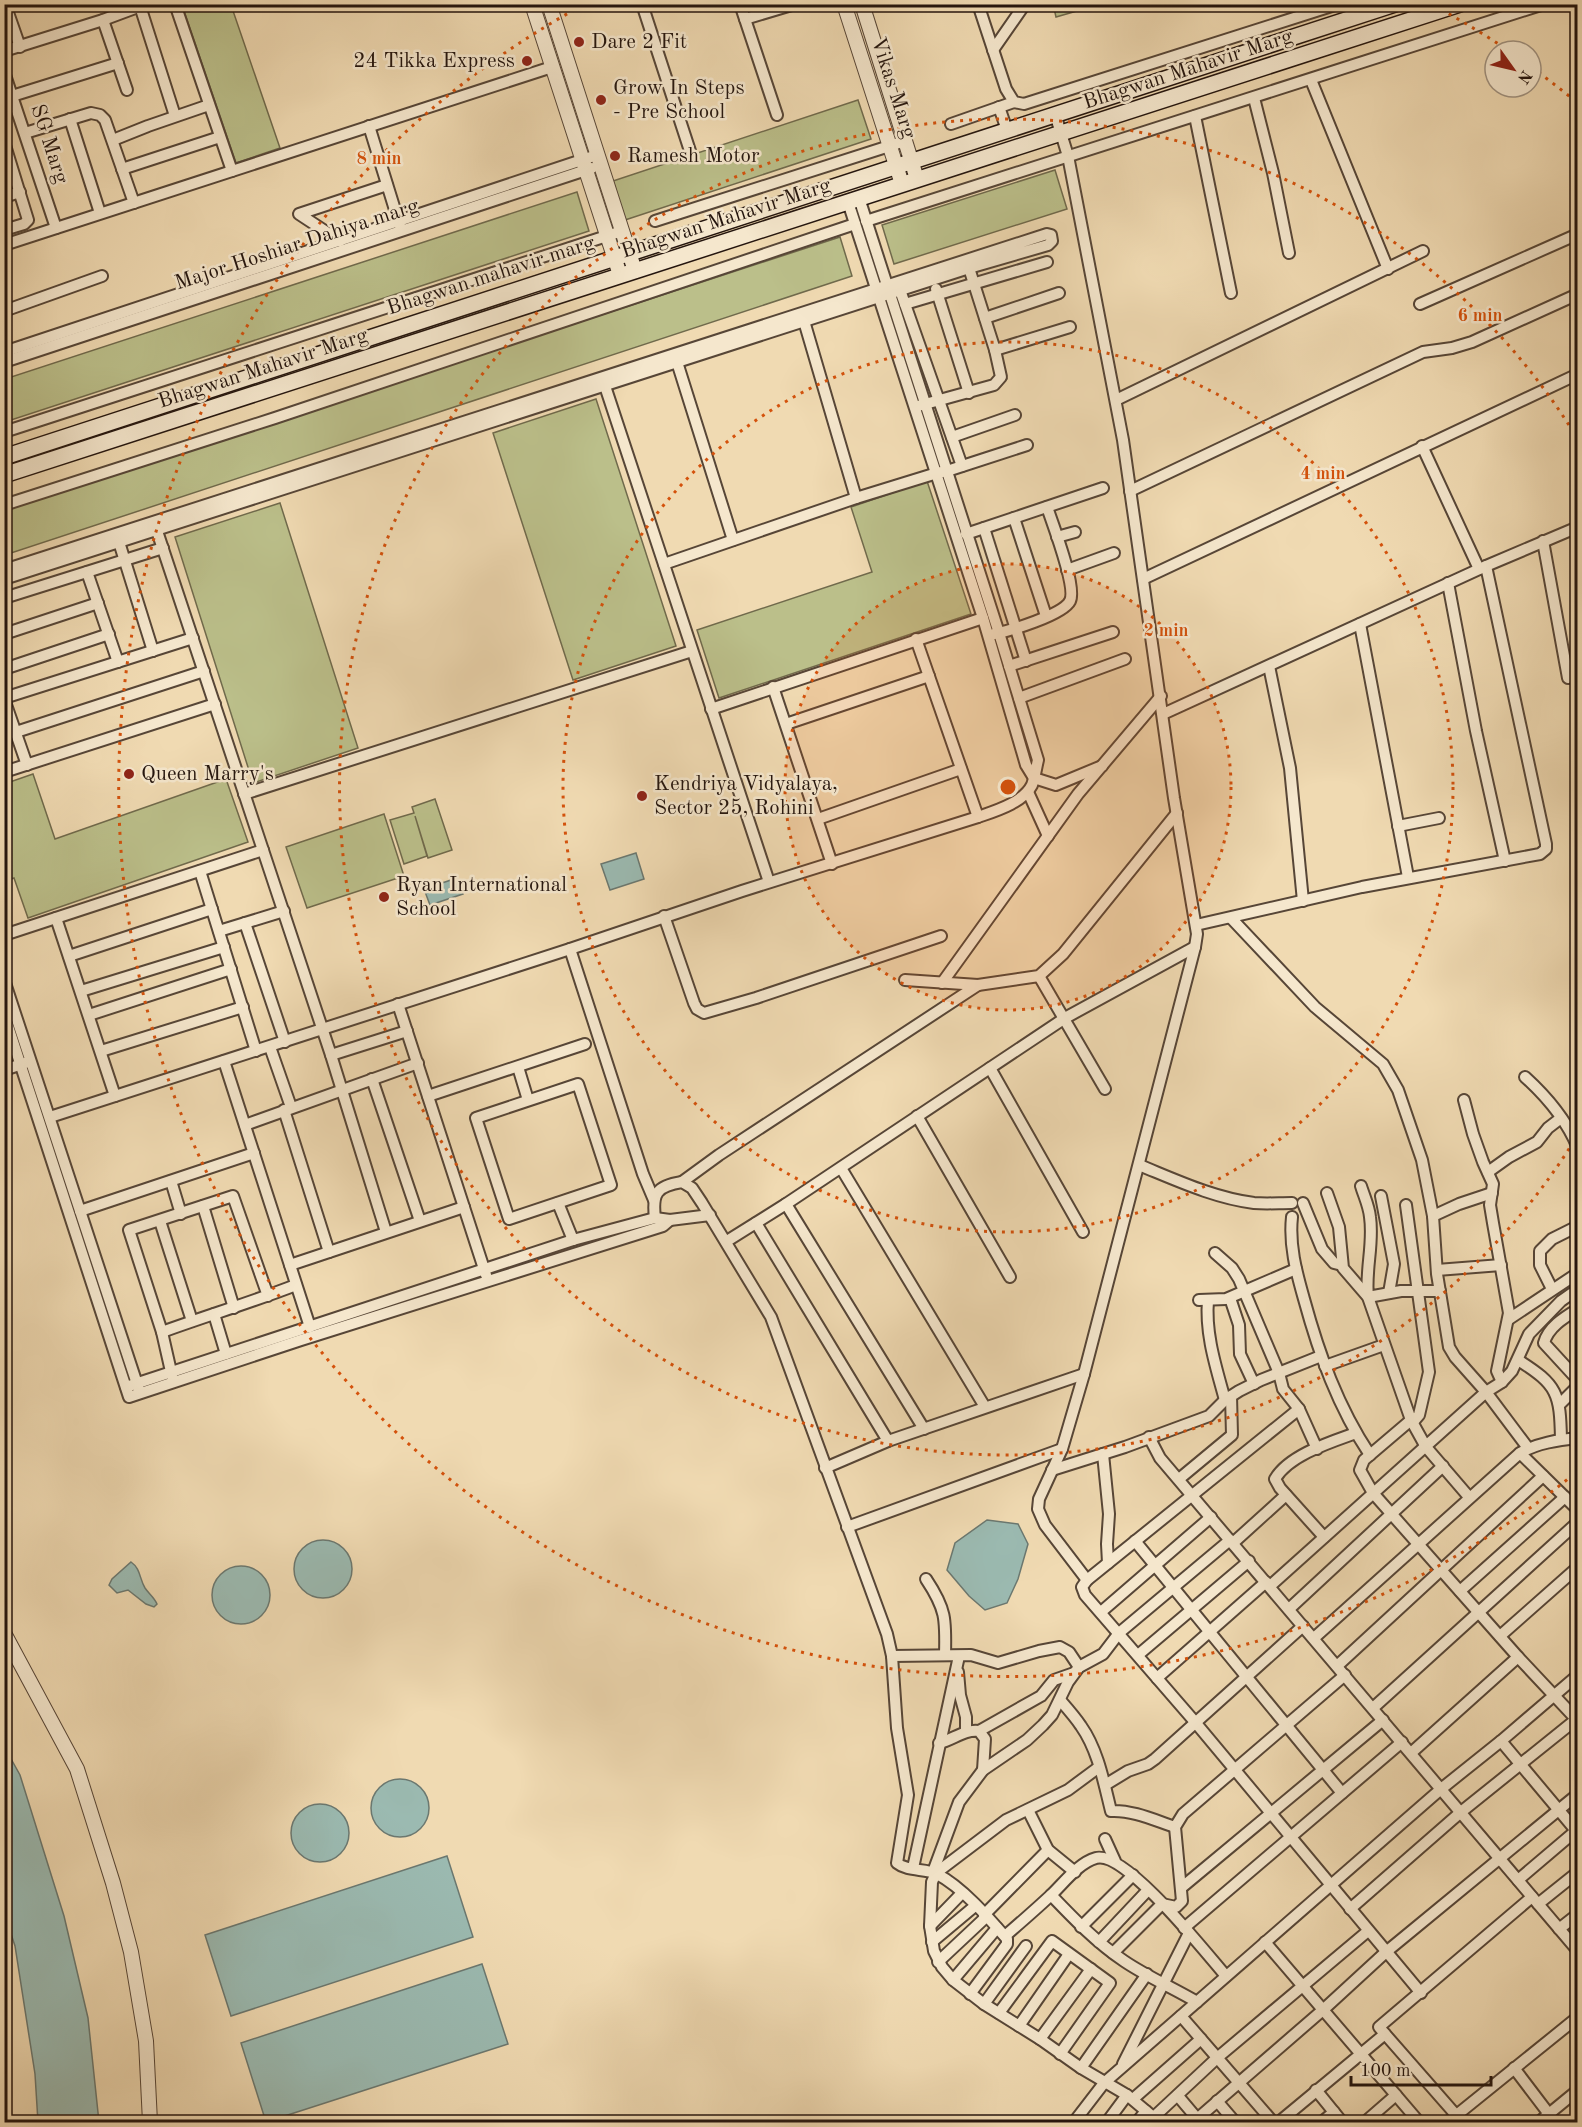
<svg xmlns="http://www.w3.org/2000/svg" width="1582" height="2127" font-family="'Old Standard TT',serif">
<rect width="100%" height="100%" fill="#f0dab2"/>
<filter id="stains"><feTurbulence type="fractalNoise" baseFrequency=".00333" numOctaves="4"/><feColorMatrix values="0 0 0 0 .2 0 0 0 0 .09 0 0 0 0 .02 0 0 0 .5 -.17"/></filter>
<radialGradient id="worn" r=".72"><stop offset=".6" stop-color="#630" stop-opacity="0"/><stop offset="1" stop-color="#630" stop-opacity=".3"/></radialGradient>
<g fill="#bbbf8a" stroke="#706a4c" stroke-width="1.5">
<path d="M 1053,4 L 1098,4 L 1098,5 L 1056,17 Z"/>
<path d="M 182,5 L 231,5 L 280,148 L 236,163 Z"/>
<path d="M 858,100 L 871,139 L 625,220 L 613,181 Z"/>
<path d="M 1055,170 L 1067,209 L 894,264 L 882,225 Z"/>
<path d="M 577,192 L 589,231 L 5,422 L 5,379 Z"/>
<path d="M 840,237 L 852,276 L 5,555 L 4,510 Z"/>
<path d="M 596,399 L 676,646 L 573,680 L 493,433 Z"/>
<path d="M 927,481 L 971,614 L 719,698 L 697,630 L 872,572 L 851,507 Z"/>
<path d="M 280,503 L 358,748 L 253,783 L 175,537 Z"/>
<path d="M 33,774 L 55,839 L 226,779 L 248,842 L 28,918 L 14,878 L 5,881 L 4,784 Z"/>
<path d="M 435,799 L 452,850 L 428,858 L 415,816 L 427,856 L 404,864 L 390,820 L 414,813 L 412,807 Z"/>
<path d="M 384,814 L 404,876 L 307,908 L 286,847 Z"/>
</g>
<g fill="#9bbab1" stroke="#6b7870" stroke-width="1.5">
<path d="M 636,853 L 644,879 L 610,890 L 601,864 Z"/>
<path d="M 457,878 L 463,894 L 430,905 L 424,889 Z"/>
<path d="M 987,1520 L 1018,1524 L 1028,1544 L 1018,1579 L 1007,1603 L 985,1610 L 969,1596 L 947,1570 L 955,1543 Z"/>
<circle cx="323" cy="1569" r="29"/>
<path d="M 131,1562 C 141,1569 139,1578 145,1588 C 149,1594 154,1597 157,1604 L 154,1607 L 146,1604 L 128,1590 L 117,1593 L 109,1585 L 112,1579 Z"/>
<circle cx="241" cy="1595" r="29"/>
<path d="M 5,1748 L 20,1775 L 64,1916 L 88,2018 L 99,2122 L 38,2122 L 35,2074 L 15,1946 L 5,1916 Z"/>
<circle cx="400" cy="1808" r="29"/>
<circle cx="320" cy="1833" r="29"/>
<path d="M 447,1856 L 473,1937 L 231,2016 L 205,1935 Z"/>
<path d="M 482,1964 L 508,2044 L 266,2122 L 241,2043 Z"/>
</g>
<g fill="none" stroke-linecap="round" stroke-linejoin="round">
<g stroke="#574637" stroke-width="14">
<g id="minor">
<path d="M 5,4 L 20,47"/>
<path d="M 175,4 L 232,171"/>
<path d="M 642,4 L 690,151"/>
<path d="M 740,4 L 777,115"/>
<path d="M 978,4 L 1006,89 L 1014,102 L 1024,104 L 1338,4"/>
<path d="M 140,6 L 175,116"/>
<path d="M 745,19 L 795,4"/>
<path d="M 103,20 L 127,90"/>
<path d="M 993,50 L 1025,4"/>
<path d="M 4,51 L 103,20 L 146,4"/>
<path d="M 4,72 L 56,228"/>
<path d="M 1311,80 L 1388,269"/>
<path d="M 12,96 L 118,63"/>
<path d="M 1254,98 L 1273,173 L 1289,253"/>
<path d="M 999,107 L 1007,130"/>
<path d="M 1055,114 L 1068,156 L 1123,440 L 1174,798 L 1197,934 L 1195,947 L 1084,1374 L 1062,1449 L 1039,1499 L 1038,1509 L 1045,1525 L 1087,1580"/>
<path d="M 1195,116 L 1231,293"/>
<path d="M 70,119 L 100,213"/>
<path d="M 951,124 L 1014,102"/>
<path d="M 369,126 L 400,226"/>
<path d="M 25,133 L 91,113 L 100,115 L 105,120 L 134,203"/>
<path d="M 113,140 L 148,126 L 209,105"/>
<path d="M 4,142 L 28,220 L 24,224 L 4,230"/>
<path d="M 122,169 L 220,137"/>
<path d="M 4,197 L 20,192"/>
<path d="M 848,202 L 983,618 L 1026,765 L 1034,778 L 1056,785 L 1102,766"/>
<path d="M 655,221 L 905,141"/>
<path d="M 866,221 L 1544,4"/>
<path d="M 340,241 L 299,214 L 387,185"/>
<path d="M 4,245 L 552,67"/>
<path d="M 936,289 L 969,393"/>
<path d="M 900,290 L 962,466"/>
<path d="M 905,304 L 1047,262"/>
<path d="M 1420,304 L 1578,234"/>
<path d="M 4,311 L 102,276"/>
<path d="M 985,318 L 1059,293"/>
<path d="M 804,321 L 856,498"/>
<path d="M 995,350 L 1070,327"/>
<path d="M 4,352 L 597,155"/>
<path d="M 4,362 L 592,168"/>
<path d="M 677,362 L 733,540"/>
<path d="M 603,380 L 769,882"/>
<path d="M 1116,400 L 1423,251"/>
<path d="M 918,406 L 994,385 L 1001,377 L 995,350 L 969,268"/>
<path d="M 4,432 L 622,231"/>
<path d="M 952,437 L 1015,415"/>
<path d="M 1422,446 L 1479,569"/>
<path d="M 1130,491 L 1423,352 L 1452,348 L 1472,342 L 1578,294"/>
<path d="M 4,505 L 275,418 L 855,224"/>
<path d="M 1014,518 L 1046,616"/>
<path d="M 155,525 L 331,1055 L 386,1232"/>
<path d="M 984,528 L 1026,661"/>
<path d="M 966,534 L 1103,488"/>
<path d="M 1057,537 L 1075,532"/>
<path d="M 1543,541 L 1568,678"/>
<path d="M 119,542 L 153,651"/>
<path d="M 664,564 L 856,498 L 937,473 L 947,471 L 1027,445"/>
<path d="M 1486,566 L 1578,527"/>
<path d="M 4,570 L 1047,234 L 1051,235 L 1052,241 L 1048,245 L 969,268 L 4,579"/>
<path d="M 1067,570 L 1114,553"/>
<path d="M 87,572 L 118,662"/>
<path d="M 1143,579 L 1578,374"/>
<path d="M 1448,583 L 1476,731 L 1505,861"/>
<path d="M 4,598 L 163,548"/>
<path d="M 1360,624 L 1408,877"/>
<path d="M 4,634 L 98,603"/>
<path d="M 994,634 C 1009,631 1063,615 1070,601 C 1077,587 1053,525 1047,507"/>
<path d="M 916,639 L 978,817"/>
<path d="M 1009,666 L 1113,632"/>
<path d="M 1269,666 L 1290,768 L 1303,901"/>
<path d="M 4,669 L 109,634"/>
<path d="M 773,687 L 832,864"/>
<path d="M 4,698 L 193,638"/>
<path d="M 1019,698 L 1125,659"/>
<path d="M 4,699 L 27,765"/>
<path d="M 711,709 L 983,618"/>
<path d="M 1163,714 L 1486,566 L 1546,844 L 1546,849 L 1540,854 L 1362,887 L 1196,925"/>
<path d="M 786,724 L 929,676"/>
<path d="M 16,732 L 204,671"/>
<path d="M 4,772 L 215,704"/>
<path d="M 1028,792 L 1048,836"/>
<path d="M 244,794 L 692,651"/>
<path d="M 818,819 L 961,769"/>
<path d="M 1398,826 L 1439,818"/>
<path d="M 200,871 L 256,1051"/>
<path d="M 664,916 L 694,1003 L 697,1009 L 704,1013 L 756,998 L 941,936"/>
<path d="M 56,918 L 115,1096"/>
<path d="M 1231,918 L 1315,1007 L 1383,1064 L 1398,1090 L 1422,1160 L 1433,1216 L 1437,1274 L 1449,1347 L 1455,1357 L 1486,1392 L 1528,1448"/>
<path d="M 245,923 L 285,1042"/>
<path d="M 219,931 L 284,911"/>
<path d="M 4,935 L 263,850"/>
<path d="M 570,949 L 643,1174 L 654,1200"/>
<path d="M 69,956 L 212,909"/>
<path d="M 1039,976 L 1105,1089"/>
<path d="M 4,980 L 139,1390"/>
<path d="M 905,980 L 978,985 L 1039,976 L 1063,954 L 1177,813"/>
<path d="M 942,983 L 1078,794 L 1161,696"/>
<path d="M 81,991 L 224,947"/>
<path d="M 398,1004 L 486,1275"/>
<path d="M 4,1014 L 129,1397 L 301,1340 L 663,1226 L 670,1220"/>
<path d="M 89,1015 L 231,969"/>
<path d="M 270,1047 L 291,1107"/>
<path d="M 101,1051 L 243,1007"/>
<path d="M 331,1055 L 407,1031"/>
<path d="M 224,1061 L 310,1327"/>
<path d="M 518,1067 L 528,1100"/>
<path d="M 990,1068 L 1083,1232"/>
<path d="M 4,1070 L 28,1062"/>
<path d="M 1525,1077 C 1547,1097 1567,1121 1578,1148"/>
<path d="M 372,1079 L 420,1221"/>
<path d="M 578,1084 L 611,1185 L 509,1219 L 476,1118 Z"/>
<path d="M 428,1096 L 585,1044"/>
<path d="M 1464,1100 L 1473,1134 L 1483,1162 L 1493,1184 L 1490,1205 L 1493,1223 L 1509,1313 L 1497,1371 L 1502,1382"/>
<path d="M 284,1110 L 329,1252"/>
<path d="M 917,1116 L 1010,1277"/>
<path d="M 50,1117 L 570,949 L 742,891 L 978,817 C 995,811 1023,803 1032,785 C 1035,777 1036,768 1038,760 L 999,633 L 859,198"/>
<path d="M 245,1125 L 418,1063"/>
<path d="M 1139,1165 C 1176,1180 1214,1198 1254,1203 C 1267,1204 1279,1203 1292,1203"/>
<path d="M 841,1168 L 985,1407"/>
<path d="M 1488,1172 L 1509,1157 L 1537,1142 L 1548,1128 L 1561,1118"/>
<path d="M 171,1181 L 181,1214"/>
<path d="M 682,1182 L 719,1155 L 978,985"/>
<path d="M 1361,1186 C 1364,1196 1369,1206 1370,1217 C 1374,1244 1365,1270 1368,1297 L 1401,1291 L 1440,1291"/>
<path d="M 1327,1193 L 1339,1227 L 1343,1268 L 1368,1297 L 1411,1420 L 1426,1447 L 1469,1497"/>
<path d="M 1381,1196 L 1394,1264 L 1389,1293"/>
<path d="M 558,1203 L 573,1240"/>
<path d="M 1303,1203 L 1322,1249 L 1334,1263 L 1342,1265"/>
<path d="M 786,1204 L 924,1429"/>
<path d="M 1406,1205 L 1429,1372 L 1419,1415 L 1413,1422"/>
<path d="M 203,1206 L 234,1308"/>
<path d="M 80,1211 L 254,1153"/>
<path d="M 1433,1216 L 1459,1204 L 1492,1193"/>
<path d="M 1292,1217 C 1289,1245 1296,1271 1304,1299 C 1319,1354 1338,1407 1370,1455"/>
<path d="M 655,1218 C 652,1194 656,1186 682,1182 L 692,1188 L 702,1203 L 771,1317 L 887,1634 L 892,1656 L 897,1728 L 908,1795 L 897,1863 C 908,1872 925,1868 937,1874 C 962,1887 988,1917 1007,1939 L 1007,1944 L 970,1994"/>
<path d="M 160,1221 L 192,1321"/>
<path d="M 756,1223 L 888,1441"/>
<path d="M 727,1241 L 786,1204 L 1065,1018 L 1195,947"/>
<path d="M 1215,1253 L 1232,1268 L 1239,1279 L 1279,1373 L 1283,1389 L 1299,1409 L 1317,1449"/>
<path d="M 290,1265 L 464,1207"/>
<path d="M 1437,1270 L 1501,1265"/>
<path d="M 1552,1289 L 1540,1265 L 1540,1251 L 1552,1239 L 1578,1226"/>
<path d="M 268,1296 L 233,1196 L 129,1230 L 162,1332 C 206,1316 252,1302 296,1285"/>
<path d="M 1230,1298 L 1239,1325 L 1240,1354 L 1254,1384"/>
<path d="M 1199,1300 L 1226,1299 L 1296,1269"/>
<path d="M 1208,1300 C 1205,1334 1216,1367 1225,1400"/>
<path d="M 1578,1309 C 1565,1317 1548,1327 1544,1343 L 1578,1380"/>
<path d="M 214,1314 L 226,1354"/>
<path d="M 1509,1319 L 1578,1273"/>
<path d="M 162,1332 L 172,1376"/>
<path d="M 1518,1360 C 1558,1385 1560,1394 1561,1439"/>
<path d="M 1325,1366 L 1384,1345"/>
<path d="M 126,1387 L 573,1240 L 655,1218 L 670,1220 L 710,1215"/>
<path d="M 1560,1404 L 1578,1386"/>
<path d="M 1299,1409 L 1087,1580 L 1082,1587 L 1085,1595 L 1195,1722 L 1421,1993"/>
<path d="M 1411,1420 L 1364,1460 L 1360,1470 L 1373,1493 L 1518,1657 L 1578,1721"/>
<path d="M 1149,1437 L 1160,1458 L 1578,1951"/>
<path d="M 1520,1453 L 1578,1510"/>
<path d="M 1103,1454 L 1109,1514 L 1107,1544 L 1108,1563"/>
<path d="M 825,1468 L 888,1441 L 1084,1374"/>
<path d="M 1052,1470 L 1125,1447 L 1209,1416 L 1225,1400 L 1239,1391 L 1261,1380 L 1321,1356"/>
<path d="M 1179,1479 L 1232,1435 L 1231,1396"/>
<path d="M 847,1527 L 1062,1449"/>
<path d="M 1324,1537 L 1280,1488 L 1275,1479 C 1289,1455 1331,1442 1356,1433"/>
<path d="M 1135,1541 L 1342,1793"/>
<path d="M 1233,1543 L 1286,1495"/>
<path d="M 926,1579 C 946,1609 946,1619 945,1655"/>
<path d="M 1270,1586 L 1486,1392 L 1502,1382 L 1512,1371 L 1529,1334 L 1561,1301 L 1578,1289"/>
<path d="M 1460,1591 L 1565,1497"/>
<path d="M 1289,1609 L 1443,1466"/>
<path d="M 1101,1612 L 1211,1517"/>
<path d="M 1500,1636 L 1578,1567"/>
<path d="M 1314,1638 L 1520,1453 C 1537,1443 1558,1440 1578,1438"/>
<path d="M 1138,1655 L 1249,1561"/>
<path d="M 892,1656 L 971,1655 L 998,1663 L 1039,1651 L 1060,1647 L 1069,1652 L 1079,1667"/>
<path d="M 1337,1666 L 1543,1476"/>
<path d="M 958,1672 L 960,1695 L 966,1717 L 966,1731"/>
<path d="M 1157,1678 L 1266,1582"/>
<path d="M 1060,1700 C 1067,1708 1075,1717 1081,1726 C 1098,1750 1104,1783 1111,1811 C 1133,1810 1154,1820 1175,1827"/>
<path d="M 1373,1708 L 1578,1522"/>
<path d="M 979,1731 L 1041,1696 L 1054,1680 L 1074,1673"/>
<path d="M 1501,1741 L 1578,1833"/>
<path d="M 939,1743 C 953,1740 964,1729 979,1731 L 985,1739 L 983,1770"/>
<path d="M 1411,1753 L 1518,1657"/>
<path d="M 1099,1767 L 1068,1790 L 1006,1820 L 936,1873 L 932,1882 L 930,1926 L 934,1951 L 942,1967 L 953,1980 L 984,2004 L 1040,2039 L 1081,2068 L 1127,2095 L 1152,2116 L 1156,2115 L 1217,2058 L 1368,1931"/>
<path d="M 1105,1785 L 1128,1771 L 1148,1764 L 1155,1759 L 1303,1626"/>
<path d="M 1028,1810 L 1048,1850 L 1075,1872"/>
<path d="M 1105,1839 L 1115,1861"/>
<path d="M 913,1868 L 959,1656"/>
<path d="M 933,1872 L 959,1802 L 983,1770 L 1027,1740 L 1043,1725 L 1052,1715 L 1068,1682 L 1079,1667 L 1103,1654 L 1119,1633 L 1230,1540"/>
<path d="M 1518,1880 L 1578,1829"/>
<path d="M 1181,1888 L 1383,1720"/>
<path d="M 1051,1895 C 1074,1919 1096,1942 1124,1961 C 1146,1976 1173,1988 1197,2002"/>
<path d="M 1538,1904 L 1578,1872"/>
<path d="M 1350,1909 L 1461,1812 L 1578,1718"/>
<path d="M 984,1915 L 1048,1850"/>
<path d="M 930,1926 L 962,1893"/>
<path d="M 1081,1927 L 1133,1875"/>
<path d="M 1184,1928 L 1402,1742"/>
<path d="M 1559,1929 L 1578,1914"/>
<path d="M 1005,1936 C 1020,1923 1035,1910 1050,1896 C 1063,1884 1078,1863 1096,1858 C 1125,1850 1206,1953 1226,1976"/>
<path d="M 932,1942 L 975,1906"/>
<path d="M 1099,1942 L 1148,1890"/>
<path d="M 1265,1942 L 1419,2122"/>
<path d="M 1113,1953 L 1162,1904 L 1176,1907 L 1182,1901 L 1175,1827 L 1183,1814 L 1345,1675"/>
<path d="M 938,1962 L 986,1917"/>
<path d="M 953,1980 L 997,1928"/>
<path d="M 984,2004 L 1026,1946"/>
<path d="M 999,2013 L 1052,1941 L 1110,1983 L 1060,2054"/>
<path d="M 1181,2016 L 1273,2122"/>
<path d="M 1019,2026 L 1069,1954"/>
<path d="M 1385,2034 L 1456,2115"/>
<path d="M 1040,2039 L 1091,1969"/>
<path d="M 1123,2064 L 1189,1933"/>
<path d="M 1081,2068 L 1147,1974"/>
<path d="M 1514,2068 L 1555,2122"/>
<path d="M 1316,2090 L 1342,2122"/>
<path d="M 1178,2096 L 1200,2122"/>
<path d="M 1133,2099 L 1201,2039"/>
<path d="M 1217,2101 L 1235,2122"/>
<path d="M 1197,2119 L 1324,2009 L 1386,1952 L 1578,1794"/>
<path d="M 1074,2122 L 1104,2083 L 1441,1789 L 1501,1741 L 1578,1675"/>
<path d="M 1107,2122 L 1127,2095"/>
<path d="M 1137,2122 L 1146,2111"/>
<path d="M 1279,2122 L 1385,2034 L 1379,2027 L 1532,1897"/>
<path d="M 1322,2122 L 1334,2112"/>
<path d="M 1365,2122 L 1396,2095"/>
<path d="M 1448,2122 L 1578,2017"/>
<path d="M 1539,2122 L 1578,2090"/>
</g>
</g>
<g stroke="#574637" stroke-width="16">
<g id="tertiary">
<path d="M 532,4 L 620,275"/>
<path d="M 549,4 L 635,271"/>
<path d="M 844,4 L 902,184"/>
<path d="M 862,4 L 917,179"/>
<path d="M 4,1633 L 77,1769 L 113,1883 L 131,1952 L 146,2041 L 150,2122"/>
</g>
</g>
<g stroke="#24150e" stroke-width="18">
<g id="secondary">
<path d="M 4,457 L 1395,4"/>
<path d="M 4,475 L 1460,4"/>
</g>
</g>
<use href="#minor" stroke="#f5e7cd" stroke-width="10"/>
<use href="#tertiary" stroke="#f5e7cd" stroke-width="14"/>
<use href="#secondary" stroke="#f5e7cd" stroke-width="15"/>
</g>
<circle cx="1008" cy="787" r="223" fill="#d4520c" fill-opacity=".12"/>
<g fill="none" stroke="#d4520c" stroke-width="3" stroke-dasharray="3 6">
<circle cx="1008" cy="787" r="223"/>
<circle cx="1008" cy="787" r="445"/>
<path d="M1574 1141A668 668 0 1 1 1574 433"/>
<path d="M1574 1474A890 890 0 1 1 583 5M1433 5A890 890 0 0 1 1506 49M1531 67A890 890 0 0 1 1574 100"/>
</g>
<g fill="#8f2418" stroke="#f5e7cd" stroke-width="2">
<circle cx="579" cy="42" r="6"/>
<circle cx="527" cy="61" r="6"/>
<circle cx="601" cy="100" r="6"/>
<circle cx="615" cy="156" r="6"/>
<circle cx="129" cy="774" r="6"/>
<circle cx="642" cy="796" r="6"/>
<circle cx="384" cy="897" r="6"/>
</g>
<g text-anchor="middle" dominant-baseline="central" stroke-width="5" stroke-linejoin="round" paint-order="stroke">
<g font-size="21" fill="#24150e" stroke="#f5e7cd" text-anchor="start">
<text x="591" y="42">Dare 2 Fit</text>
<text x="515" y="61" text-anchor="end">24 Tikka Express</text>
<text x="613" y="88">Grow In Steps<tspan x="613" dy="24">- Pre School</tspan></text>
<text x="627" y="156">Ramesh Motor</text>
<text x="141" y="774">Queen Marry's</text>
<text x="654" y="784">Kendriya Vidyalaya,<tspan x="654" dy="24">Sector 25, Rohini</tspan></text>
<text x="396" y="885">Ryan International<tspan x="396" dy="24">School</tspan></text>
</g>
<g font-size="21" fill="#24150e" stroke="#f5e7cd">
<text transform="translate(1188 70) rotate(-18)">Bhagwan Mahavir Marg</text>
<text transform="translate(893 88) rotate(72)">Vikas Marg</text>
<text transform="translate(49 144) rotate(72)">SG Marg</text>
<text transform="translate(726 219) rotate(-18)">Bhagwan Mahavir Marg</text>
<text transform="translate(297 245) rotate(-18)">Major Hoshiar Dahiya marg</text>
<text transform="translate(491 276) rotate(-18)">Bhagwan mahavir marg</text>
<text transform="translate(263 369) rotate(-18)">Bhagwan Mahavir Marg</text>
</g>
</g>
<circle cx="1008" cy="787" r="9" fill="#d4520c" stroke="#f5e7cd" stroke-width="3"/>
<g font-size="18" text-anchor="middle" font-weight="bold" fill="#d4520c" stroke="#f5e7cd" stroke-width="5" stroke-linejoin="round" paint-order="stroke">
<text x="379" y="164">8 min</text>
<text x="1480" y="321">6 min</text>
<text x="1323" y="479">4 min</text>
<text x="1166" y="636">2 min</text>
</g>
<rect width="1582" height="2127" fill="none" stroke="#f0dab2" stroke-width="24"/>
<rect x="6" y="6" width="1570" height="2115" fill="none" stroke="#24150e" stroke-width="3"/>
<rect x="12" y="12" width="1558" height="2103" fill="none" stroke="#24150e" stroke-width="1.5"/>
<g transform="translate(1513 69) rotate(124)"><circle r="28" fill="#f5e7cd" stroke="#a19381" stroke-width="1.5"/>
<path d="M0-4.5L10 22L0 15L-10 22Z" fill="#8f2418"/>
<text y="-9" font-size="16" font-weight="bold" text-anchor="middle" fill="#24150e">N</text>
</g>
<path d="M1351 2076v9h140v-9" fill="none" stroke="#24150e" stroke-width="3"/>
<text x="1360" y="2076" font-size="18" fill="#24150e" stroke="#f5e7cd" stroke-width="4.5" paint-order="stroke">100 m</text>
<rect width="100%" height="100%" filter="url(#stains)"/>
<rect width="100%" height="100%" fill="url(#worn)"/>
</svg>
